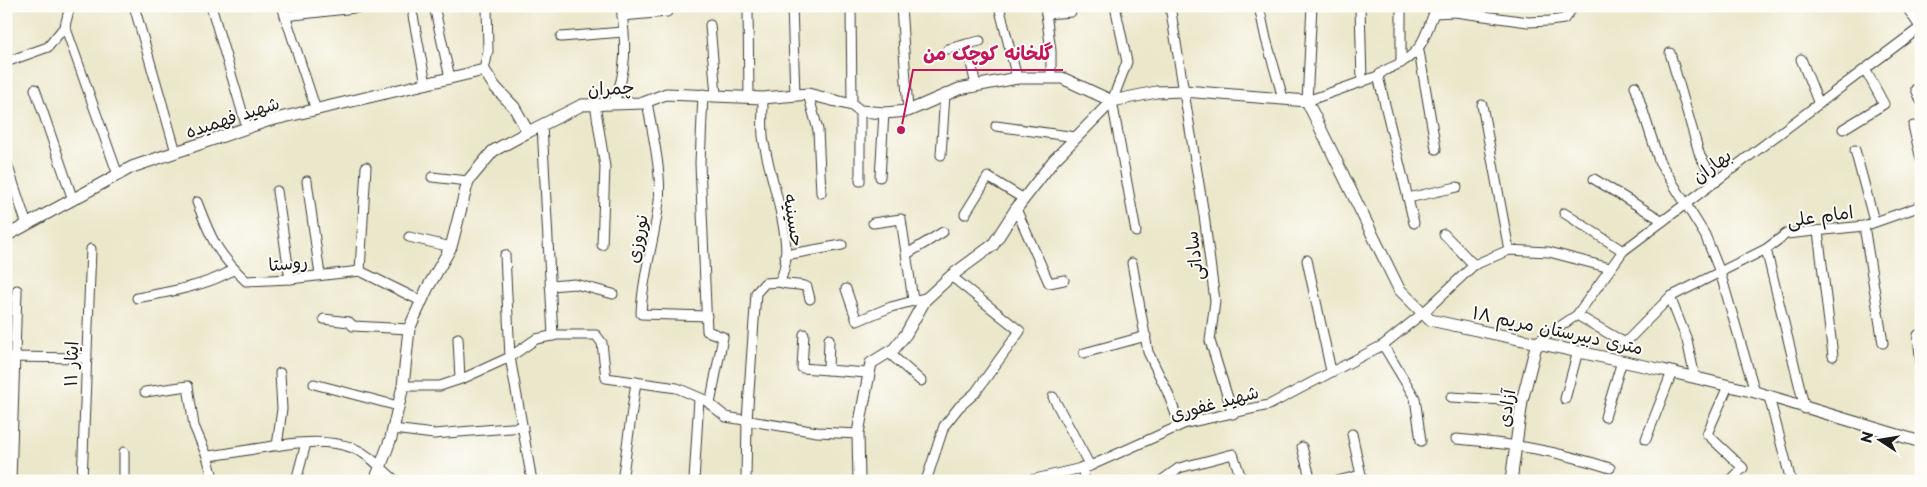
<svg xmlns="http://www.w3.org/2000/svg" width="1927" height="487" font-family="'Playpen Sans','Playpen Sans Arabic',sans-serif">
<rect width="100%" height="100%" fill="#fdfcf7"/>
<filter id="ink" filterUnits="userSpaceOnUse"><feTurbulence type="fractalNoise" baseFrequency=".02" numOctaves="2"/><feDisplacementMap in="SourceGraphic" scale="10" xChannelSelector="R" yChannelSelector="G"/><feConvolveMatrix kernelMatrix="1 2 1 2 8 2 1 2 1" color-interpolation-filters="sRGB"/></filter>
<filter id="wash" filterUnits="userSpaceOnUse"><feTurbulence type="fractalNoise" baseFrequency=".0096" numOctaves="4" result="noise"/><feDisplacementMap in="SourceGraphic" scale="20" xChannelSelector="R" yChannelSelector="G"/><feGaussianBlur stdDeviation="1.12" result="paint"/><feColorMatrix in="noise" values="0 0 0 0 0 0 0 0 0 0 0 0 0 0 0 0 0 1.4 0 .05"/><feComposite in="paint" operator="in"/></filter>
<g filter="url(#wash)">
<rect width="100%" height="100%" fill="#ebe7ca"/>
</g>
<g filter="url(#ink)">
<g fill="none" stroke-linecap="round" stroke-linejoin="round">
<g stroke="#3b3a36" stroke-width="11">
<g id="minor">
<path d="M 70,6 L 65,26 L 118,175"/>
<path d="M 134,6 L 176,152"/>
<path d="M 211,6 L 247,128"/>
<path d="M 282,6 L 316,110"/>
<path d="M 434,6 L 450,78"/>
<path d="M 792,6 L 795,95"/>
<path d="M 851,6 L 852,105"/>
<path d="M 901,6 L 908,111"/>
<path d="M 999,6 L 1017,78"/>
<path d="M 1045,6 L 1051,51 L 1051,78"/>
<path d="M 1115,6 L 1127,62 L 1112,101 L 1136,232"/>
<path d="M 1170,6 L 1204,215 L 1215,301 L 1210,341 L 1233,414"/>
<path d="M 1259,6 L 1266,39 L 1283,98"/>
<path d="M 1312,6 L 1307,101 L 1378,76 C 1385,68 1393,68 1402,62 C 1423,50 1425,35 1434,13 L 1434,6"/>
<path d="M 1360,6 L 1362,82"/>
<path d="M 1401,6 L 1401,63"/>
<path d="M 1906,6 L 1920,27"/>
<path d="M 748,9 L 749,97"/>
<path d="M 1434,13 L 1455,12 L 1528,22 L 1550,21 L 1564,19 L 1574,6"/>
<path d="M 1046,14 L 1071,12"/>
<path d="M 285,16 L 372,6"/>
<path d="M 413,16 L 426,84"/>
<path d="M 622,16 L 667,12"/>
<path d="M 710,25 L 716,95"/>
<path d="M 561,37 L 623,32"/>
<path d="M 967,44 L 980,41"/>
<path d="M 948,49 L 967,44 L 976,86"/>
<path d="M 1419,51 L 1436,149"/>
<path d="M 1670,53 L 1700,156 L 1716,182"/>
<path d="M 1801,59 L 1819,104"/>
<path d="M 6,62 L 48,47 L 65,26"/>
<path d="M 484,70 L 488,51 L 487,6"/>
<path d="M 1378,76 L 1414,223"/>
<path d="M 1635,86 L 1659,161 L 1705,235 L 1720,272 L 1755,392"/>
<path d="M 1921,86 L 1916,89 L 1921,101"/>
<path d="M 35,89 L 73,200"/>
<path d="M 703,94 L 700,163 L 707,331 L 723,337 L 710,404"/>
<path d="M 808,94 L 818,130 L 821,193"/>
<path d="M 647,102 C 652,131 662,172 659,201 C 655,239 642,276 641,314 L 707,316"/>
<path d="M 595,104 L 605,167 L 602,245"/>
<path d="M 613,104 C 628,71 626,41 621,6"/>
<path d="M 1482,105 L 1509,250"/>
<path d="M 542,125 L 553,336"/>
<path d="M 996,126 L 1076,137"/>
<path d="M 1913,126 L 1921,159"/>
<path d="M 1843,129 L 1884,104 L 1865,69"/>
<path d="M 1855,150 L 1874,221"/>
<path d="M 941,155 L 945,95"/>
<path d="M 6,161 L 27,225"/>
<path d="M 432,177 L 468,181"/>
<path d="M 880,177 L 884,113"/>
<path d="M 1594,179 L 1663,221"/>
<path d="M 307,181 L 320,275"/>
<path d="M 860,181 L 860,111"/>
<path d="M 277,191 L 290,279"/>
<path d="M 1408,198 L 1457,187"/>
<path d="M 197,202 C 211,239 217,253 246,281 L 290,279 L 360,271 L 421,301"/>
<path d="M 1016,209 L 1049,283 L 1064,280"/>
<path d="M 1564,213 L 1623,251"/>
<path d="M 965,214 L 988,177 L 1024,199"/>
<path d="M 873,223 L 901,219 L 913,300"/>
<path d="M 1864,226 L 1883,343"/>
<path d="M 1818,231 L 1833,356"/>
<path d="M 1444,234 L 1474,265"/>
<path d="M 409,237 L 451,247"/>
<path d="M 1766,249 L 1805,409"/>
<path d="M 907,254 L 943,232"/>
<path d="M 505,255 L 510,357 L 532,481"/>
<path d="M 785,255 L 842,245"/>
<path d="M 1307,260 L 1331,371"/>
<path d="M 1132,263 L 1148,352 L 1167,391 L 1180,425"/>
<path d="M 360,271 L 366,167"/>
<path d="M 779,282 C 788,286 797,283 807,287 L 810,299"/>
<path d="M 550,286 L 575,284 L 613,294"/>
<path d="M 846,289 L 857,321 L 891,307 L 928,297"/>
<path d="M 1670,297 L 1687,340 L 1695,378"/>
<path d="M 137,298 C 164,293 211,285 234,269"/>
<path d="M 1577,315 L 1625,343 L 1670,297 L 1766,249 L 1786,234 L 1864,226 L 1921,206"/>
<path d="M 324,319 L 349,322 L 353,326 L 409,329"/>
<path d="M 804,334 L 802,368 L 867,373"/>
<path d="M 1918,335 L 1921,366"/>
<path d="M 458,338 L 460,379"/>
<path d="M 1537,342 L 1577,315 L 1623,251 L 1921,27"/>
<path d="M 1383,345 L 1415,398 L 1421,441"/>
<path d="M 888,352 L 921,381"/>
<path d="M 1084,353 L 1146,336"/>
<path d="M 6,357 L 87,358"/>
<path d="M 828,370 L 829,339"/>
<path d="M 314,384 L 398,406"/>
<path d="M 403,386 L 440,386 L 464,378 L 510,357 L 536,339 L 557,335 L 596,335 L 602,343 L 606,378 L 677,388 L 705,400 L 726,417 L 817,432 L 858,434"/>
<path d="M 1728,386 L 1707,434 L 1743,468 L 1730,481"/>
<path d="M 145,392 L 188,386 L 194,426 L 207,456 L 214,481"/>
<path d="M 1053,397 L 1090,466"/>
<path d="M 1451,397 L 1522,401"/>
<path d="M 1769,397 L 1791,481"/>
<path d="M 1565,399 L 1578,351"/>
<path d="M 1605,417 L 1622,361"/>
<path d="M 393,429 L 434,434 L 523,427"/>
<path d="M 1456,439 C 1513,444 1554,450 1610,468"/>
<path d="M 1646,439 L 1672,372"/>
<path d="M 277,446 L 282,409 L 280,373"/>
<path d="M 1302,447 L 1311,481"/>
<path d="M 207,456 C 250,452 312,433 353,448 C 371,455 381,469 396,481"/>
<path d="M 1082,467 L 1085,481"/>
<path d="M 746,479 L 747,420 L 756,293 L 765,283 L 779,282 C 800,249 767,174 763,136 C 762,124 763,111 763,98"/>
<path d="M 11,481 L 17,290"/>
<path d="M 82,481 L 91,249"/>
<path d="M 124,481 L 124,452"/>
<path d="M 296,481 L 306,443"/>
<path d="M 622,481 L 636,382"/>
<path d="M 694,481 L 699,398"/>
<path d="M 926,481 L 944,426 L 959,407 L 975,393 L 1020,331 L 951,276"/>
<path d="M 1027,481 L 1090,466 L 1186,423 L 1269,405 L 1383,345 L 1423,313 L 1474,265 L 1509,250 L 1549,252 L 1610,268"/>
<path d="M 1161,481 L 1179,468 L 1233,454 L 1242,481"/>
<path d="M 1337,481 L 1361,475 L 1352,434"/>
</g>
</g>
<g stroke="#3b3a36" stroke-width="13">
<g id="tertiary">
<path d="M 6,236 L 132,167 L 267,121 L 484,70 L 495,87 L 514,107 L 528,132"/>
<path d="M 375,481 L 391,438 L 403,386 L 409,329 L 427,289 L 451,247 L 468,181 L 493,151 L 528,132 L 582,105 L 643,103 L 666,94 L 763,98 L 808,94 L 852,105 L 860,111 L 884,113 L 908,111 L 959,89 L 1017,78 L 1062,78 L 1112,101"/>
<path d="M 859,481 L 858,433 L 871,363 L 894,349 L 906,334 L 925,300 L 951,276 L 993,245 L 1016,209 L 1054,160 L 1112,101 L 1156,92 L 1184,91 L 1307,101 L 1399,289 L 1430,320 L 1663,370 L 1755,392 L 1921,442"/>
<path d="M 1511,481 L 1522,401 L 1537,342"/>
</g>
</g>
<use href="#minor" stroke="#fff" stroke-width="9"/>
<use href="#tertiary" stroke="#fff" stroke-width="11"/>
</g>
</g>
<g text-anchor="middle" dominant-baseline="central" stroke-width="4" stroke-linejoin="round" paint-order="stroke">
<g font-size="18" fill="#1c1c1c" stroke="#fdfcf7">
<text transform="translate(611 87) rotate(-3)">چمران</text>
<text transform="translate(232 116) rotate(-18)">شهید فهمیده</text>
<text transform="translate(1711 165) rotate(-37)">بهاران</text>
<text transform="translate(1820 215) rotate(-8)">امام علی</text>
<text transform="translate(795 220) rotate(81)">حسینیه</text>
<text transform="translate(636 238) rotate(-79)">نوروزی</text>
<text transform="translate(1193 256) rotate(-97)">ساداتی</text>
<text transform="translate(288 262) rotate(-5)">روستا</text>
<text transform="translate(1558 329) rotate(12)">۱۸ متری دبیرستان مریم</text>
<text transform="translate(70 364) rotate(-88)">ایثار ۱۱</text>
<text transform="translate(1214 402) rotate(-15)">شهید غفوری</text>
<text transform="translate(1505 408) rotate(-81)">آزادی</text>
</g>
</g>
<path fill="none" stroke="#c2185b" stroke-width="2" d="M901 130L913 70H1063"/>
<circle fill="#c2185b" stroke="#fdfcf7" stroke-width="2" cx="901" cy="130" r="5"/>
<g font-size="19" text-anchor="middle" font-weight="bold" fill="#c2185b" stroke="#fdfcf7" stroke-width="4" stroke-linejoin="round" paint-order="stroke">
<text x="988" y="60">گلخانه کوچک من</text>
</g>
<rect width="1927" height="487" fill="none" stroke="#fdfcf7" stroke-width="25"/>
<g transform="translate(1880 440) rotate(282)" stroke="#fdfcf7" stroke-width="4" paint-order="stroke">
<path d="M0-4L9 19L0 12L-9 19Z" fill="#1c1c1c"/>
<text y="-8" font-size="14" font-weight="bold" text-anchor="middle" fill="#1c1c1c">N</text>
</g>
</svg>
